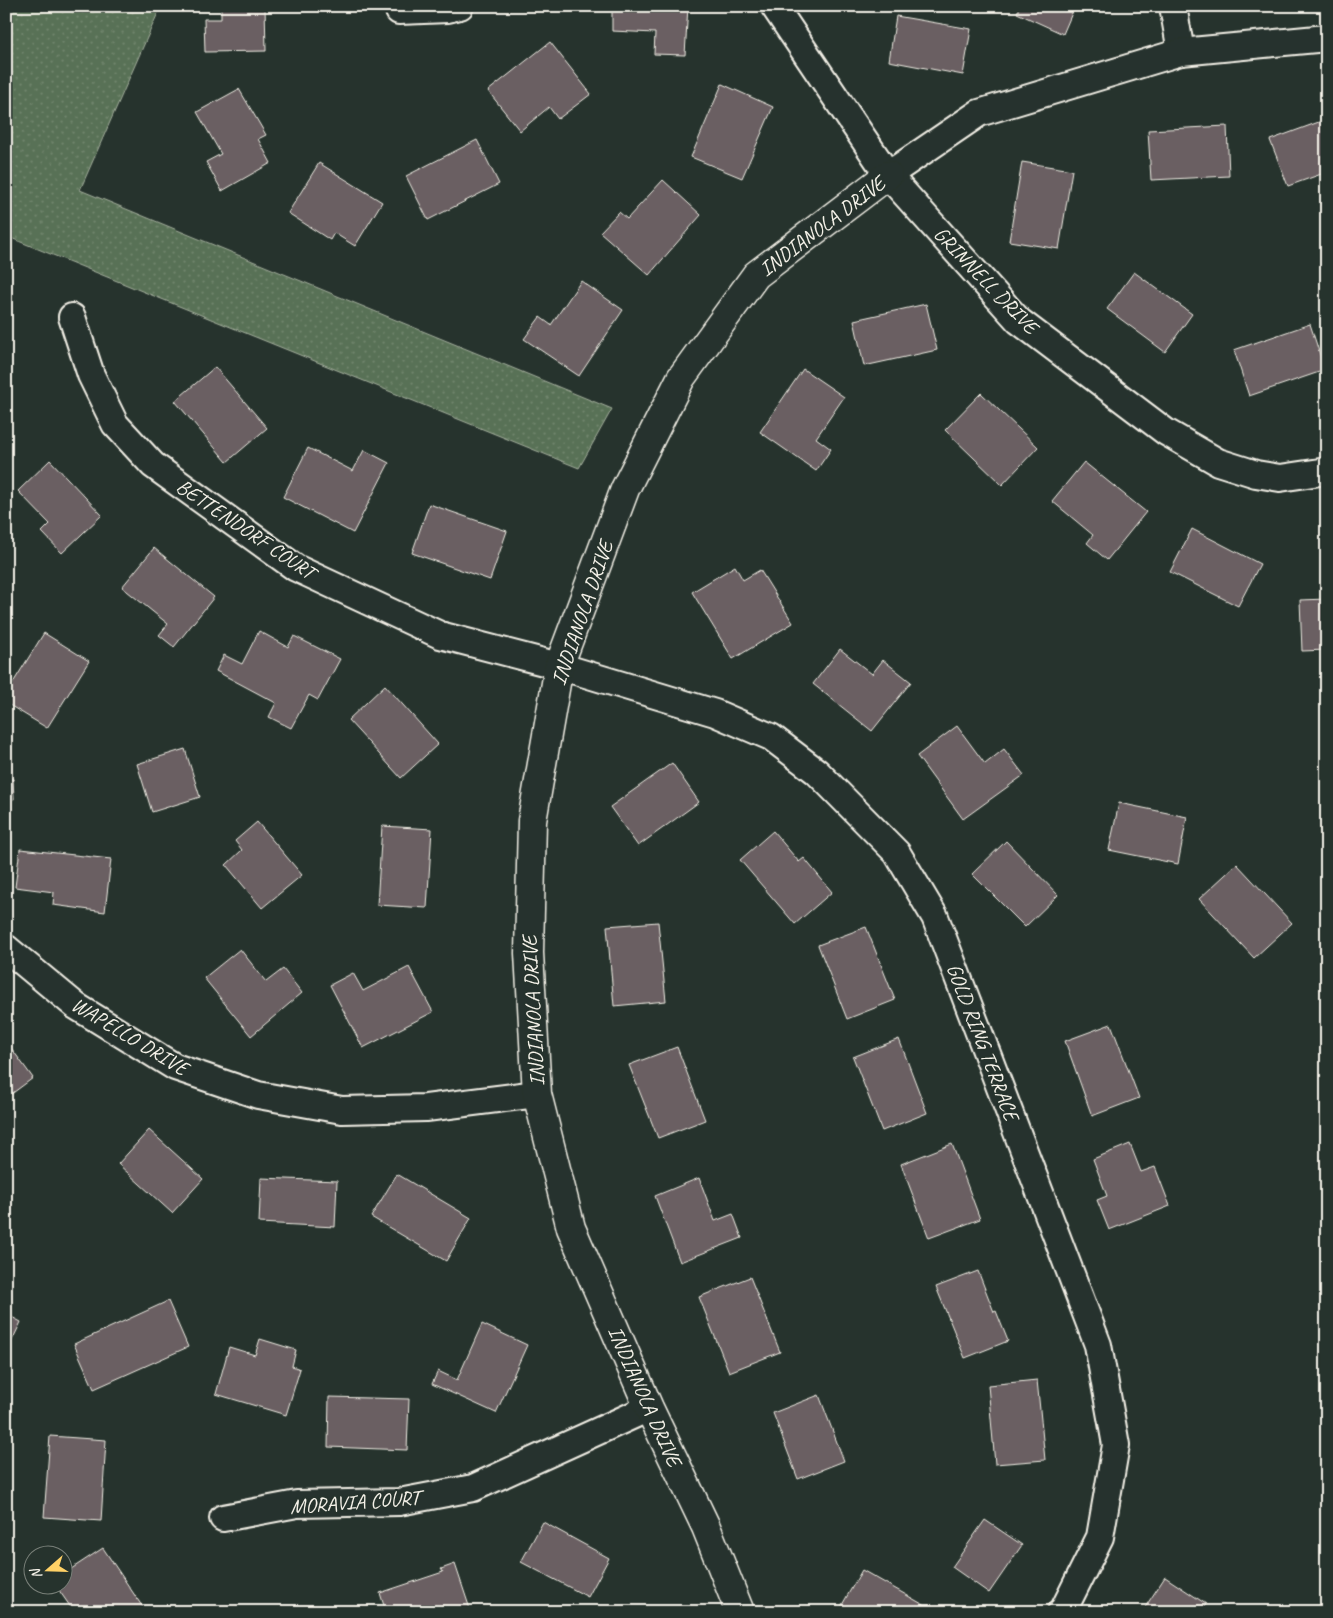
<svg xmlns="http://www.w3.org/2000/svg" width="1333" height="1618" font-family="Caveat,sans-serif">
<defs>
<pattern id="park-dots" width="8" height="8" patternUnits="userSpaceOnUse" patternTransform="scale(1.25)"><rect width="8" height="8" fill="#597156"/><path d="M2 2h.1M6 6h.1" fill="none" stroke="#71866e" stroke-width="1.8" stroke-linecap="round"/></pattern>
</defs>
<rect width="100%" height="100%" fill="#26332d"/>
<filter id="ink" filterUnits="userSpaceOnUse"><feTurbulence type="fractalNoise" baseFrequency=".02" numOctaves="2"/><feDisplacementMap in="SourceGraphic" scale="10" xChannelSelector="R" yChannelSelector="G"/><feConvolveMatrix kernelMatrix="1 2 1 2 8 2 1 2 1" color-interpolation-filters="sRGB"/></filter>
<g filter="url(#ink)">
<path fill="url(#park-dots)" stroke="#a6b19f" d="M 6,6 L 161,6 L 80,190 L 612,409 L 579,468 L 6,236 Z"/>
<g fill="#6a5f62" stroke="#f4f1e8">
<path d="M 221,6 L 265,6 L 266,51 L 205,52 L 204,19 L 221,19 Z"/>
<path d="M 612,6 L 688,6 L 685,55 L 654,54 L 655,33 L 612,31 Z"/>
<path d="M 1020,6 L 1075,6 L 1063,34 L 1017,13 Z"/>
<path d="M 896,16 L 971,29 L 963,75 L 889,61 Z"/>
<path d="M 550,42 L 591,94 L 558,119 L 549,107 L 520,131 L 488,91 Z"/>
<path d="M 722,84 L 773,107 L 742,178 L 691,157 Z"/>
<path d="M 239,89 L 266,135 L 258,139 L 271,163 L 222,191 L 206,162 L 221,154 L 197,112 Z"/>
<path d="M 1327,119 L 1327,172 L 1288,186 L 1270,140 Z"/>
<path d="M 1227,126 L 1229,176 L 1151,180 L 1148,130 Z"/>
<path d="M 477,140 L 499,184 L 428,220 L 406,176 Z"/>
<path d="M 1022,162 L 1072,170 L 1059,249 L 1009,241 Z"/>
<path d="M 319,163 L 382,202 L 355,246 L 334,233 L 330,240 L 288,213 Z"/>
<path d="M 663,180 L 701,215 L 649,275 L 600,232 L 619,212 L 627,219 Z"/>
<path d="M 1134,272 L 1192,314 L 1165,352 L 1107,309 Z"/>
<path d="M 581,281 L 623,310 L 579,376 L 524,339 L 540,317 L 551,325 Z"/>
<path d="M 926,304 L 937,350 L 864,366 L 854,320 Z"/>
<path d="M 1310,324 L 1325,370 L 1249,396 L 1234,350 Z"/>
<path d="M 215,367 L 267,428 L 227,462 L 175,401 Z"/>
<path d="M 803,369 L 844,397 L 816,438 L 831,449 L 816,471 L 760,432 Z"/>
<path d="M 981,393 L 1038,447 L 1002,485 L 945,430 Z"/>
<path d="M 308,448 L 353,471 L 364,450 L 389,463 L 353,533 L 283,497 Z"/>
<path d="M 50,460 L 102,515 L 62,553 L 42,532 L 50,524 L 18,491 Z"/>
<path d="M 1084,462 L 1146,512 L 1107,560 L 1087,543 L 1093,535 L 1052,501 Z"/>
<path d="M 429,504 L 507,531 L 490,580 L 412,553 Z"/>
<path d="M 1192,529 L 1260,564 L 1238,606 L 1170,572 Z"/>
<path d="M 154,548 L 214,597 L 174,647 L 159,635 L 168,624 L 122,587 Z"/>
<path d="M 735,566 L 743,580 L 760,570 L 793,623 L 733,659 L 692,592 Z"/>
<path d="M 1327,599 L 1327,650 L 1302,651 L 1300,600 Z"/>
<path d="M 259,631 L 288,647 L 294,636 L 340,659 L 318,700 L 309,695 L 291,728 L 269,717 L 276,703 L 216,671 L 224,655 L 242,664 Z"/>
<path d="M 44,633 L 89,661 L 47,728 L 6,703 L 6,694 Z"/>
<path d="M 840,649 L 872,674 L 883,660 L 911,682 L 872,731 L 813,684 Z"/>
<path d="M 385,685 L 438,744 L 401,778 L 348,720 Z"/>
<path d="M 957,726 L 985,764 L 1004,749 L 1024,775 L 963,819 L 917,756 Z"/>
<path d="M 185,749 L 200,797 L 152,812 L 137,764 Z"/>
<path d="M 672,763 L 699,802 L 638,846 L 610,807 Z"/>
<path d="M 6,779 L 13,779 L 14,799 L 6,800 Z"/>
<path d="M 1119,803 L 1187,817 L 1178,864 L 1109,850 Z"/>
<path d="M 257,822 L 302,875 L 262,908 L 226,865 L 242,850 L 235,841 Z"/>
<path d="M 382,826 L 432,829 L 427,908 L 377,905 Z"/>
<path d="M 773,831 L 799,862 L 804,858 L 832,892 L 795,924 L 740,860 Z"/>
<path d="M 1006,841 L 1058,895 L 1025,927 L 972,874 Z"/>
<path d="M 20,849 L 111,859 L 105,912 L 53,905 L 54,892 L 15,887 Z"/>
<path d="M 1237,864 L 1292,923 L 1254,958 L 1199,899 Z"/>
<path d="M 658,922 L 666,1001 L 614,1006 L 607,926 Z"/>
<path d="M 866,927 L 895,1000 L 847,1019 L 818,945 Z"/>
<path d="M 240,949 L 266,982 L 283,969 L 302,993 L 251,1036 L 204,978 Z"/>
<path d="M 409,967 L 433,1012 L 363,1048 L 330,985 L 353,973 L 363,991 Z"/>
<path d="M 1111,1024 L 1139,1098 L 1092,1116 L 1065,1041 Z"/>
<path d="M 899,1039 L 927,1113 L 882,1131 L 853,1057 Z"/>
<path d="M 6,1041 L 33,1078 L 6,1098 Z"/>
<path d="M 677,1047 L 705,1120 L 658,1138 L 629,1065 Z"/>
<path d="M 149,1130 L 203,1179 L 172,1213 L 118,1164 Z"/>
<path d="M 952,1144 L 980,1219 L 929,1238 L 901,1164 Z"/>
<path d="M 1130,1144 L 1141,1172 L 1155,1167 L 1170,1206 L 1109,1230 L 1097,1200 L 1107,1196 L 1093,1159 Z"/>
<path d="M 397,1174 L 471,1218 L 446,1261 L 371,1217 Z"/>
<path d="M 261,1178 L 337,1181 L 335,1227 L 259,1223 Z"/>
<path d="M 699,1178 L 715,1221 L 733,1214 L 742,1238 L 680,1262 L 655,1196 Z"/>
<path d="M 978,1271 L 994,1312 L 996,1311 L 1008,1341 L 965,1358 L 936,1287 Z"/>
<path d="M 750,1277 L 780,1352 L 729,1372 L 699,1297 Z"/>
<path d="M 168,1301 L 188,1347 L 94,1389 L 74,1344 Z"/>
<path d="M 6,1314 L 21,1322 L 6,1353 Z"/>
<path d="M 482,1324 L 527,1345 L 496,1413 L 432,1384 L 438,1371 L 457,1380 Z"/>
<path d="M 260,1339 L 296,1350 L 292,1366 L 300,1369 L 286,1415 L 216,1394 L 229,1347 L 255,1355 Z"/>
<path d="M 1037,1380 L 1045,1460 L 995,1464 L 988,1385 Z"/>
<path d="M 819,1395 L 844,1461 L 798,1479 L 773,1413 Z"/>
<path d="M 329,1397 L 409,1399 L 407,1450 L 328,1447 Z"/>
<path d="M 50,1436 L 106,1440 L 101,1521 L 44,1517 Z"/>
<path d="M 985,1520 L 1022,1545 L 989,1593 L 952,1567 Z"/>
<path d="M 543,1522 L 609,1558 L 588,1597 L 521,1562 Z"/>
<path d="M 103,1548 L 146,1612 L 74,1612 L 56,1586 L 62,1586 L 62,1575 Z"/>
<path d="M 455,1564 L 470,1609 L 460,1612 L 386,1612 L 380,1593 L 443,1572 L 441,1569 Z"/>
<path d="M 862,1570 L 931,1609 L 930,1612 L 838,1612 Z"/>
<path d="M 1165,1577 L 1206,1604 L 1201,1612 L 1142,1612 Z"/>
</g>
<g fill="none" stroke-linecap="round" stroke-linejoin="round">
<g stroke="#f4f1e8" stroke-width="30">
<g id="minor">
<path d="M 774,6 L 888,175 L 1019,321 L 1166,432 L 1218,462 L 1256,474 L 1280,478 L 1327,471"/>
<path d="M 1173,6 L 1181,52"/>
<path d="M 399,11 L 448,9 L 460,6"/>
<path d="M 888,175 L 979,113 L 1181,52 L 1327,38"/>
<path d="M 72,317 L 91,375 L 115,424 L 153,465 L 296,568 L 440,635 L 559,666 L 715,713 L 771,737 L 817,772 L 897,853 L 935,917 L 1098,1345 L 1116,1445 L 1100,1537 L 1064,1609 L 1061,1612"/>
<path d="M 6,948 L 76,1006 L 175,1067 L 258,1095 L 342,1110 L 426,1108 L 537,1094"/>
<path d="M 223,1518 L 297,1504 L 399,1502 L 473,1488 L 649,1408"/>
</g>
</g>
<g stroke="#f4f1e8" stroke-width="31">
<path id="tertiary" d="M 740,1612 L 706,1527 L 649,1408 L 571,1228 L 537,1094 L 529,953 L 532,821 L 559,666 L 625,489 L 681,378 L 756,275 L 888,175"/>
</g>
<use href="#minor" stroke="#26332d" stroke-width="26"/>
<use href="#tertiary" stroke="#26332d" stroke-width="28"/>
</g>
</g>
<g text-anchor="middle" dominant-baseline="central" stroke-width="4" stroke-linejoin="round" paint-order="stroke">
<g font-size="21" fill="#f4f1e8" stroke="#26332d">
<text transform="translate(822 226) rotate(-37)">INDIANOLA DRIVE</text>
<text transform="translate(986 280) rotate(46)">GRINNELL DRIVE</text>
<text transform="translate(246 529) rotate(34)">BETTENDORF COURT</text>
<text transform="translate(582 613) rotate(-71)">INDIANOLA DRIVE</text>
<text transform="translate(533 1011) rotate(-93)">INDIANOLA DRIVE</text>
<text transform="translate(130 1036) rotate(31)">WAPELLO DRIVE</text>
<text transform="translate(983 1042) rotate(69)">GOLD RING TERRACE</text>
<text transform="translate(645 1396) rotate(66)">INDIANOLA DRIVE</text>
<text transform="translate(355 1502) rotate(-4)">MORAVIA COURT</text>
</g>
</g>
<rect width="1333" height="1618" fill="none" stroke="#26332d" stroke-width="25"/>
<rect x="12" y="12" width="1308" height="1593" fill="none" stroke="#f4f1e8" stroke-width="2" filter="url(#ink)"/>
<g transform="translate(48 1570) rotate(250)"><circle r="24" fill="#26332d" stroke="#787f78"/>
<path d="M0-4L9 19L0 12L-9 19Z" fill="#ffd166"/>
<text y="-8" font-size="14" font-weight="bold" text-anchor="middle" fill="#f4f1e8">N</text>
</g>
</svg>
